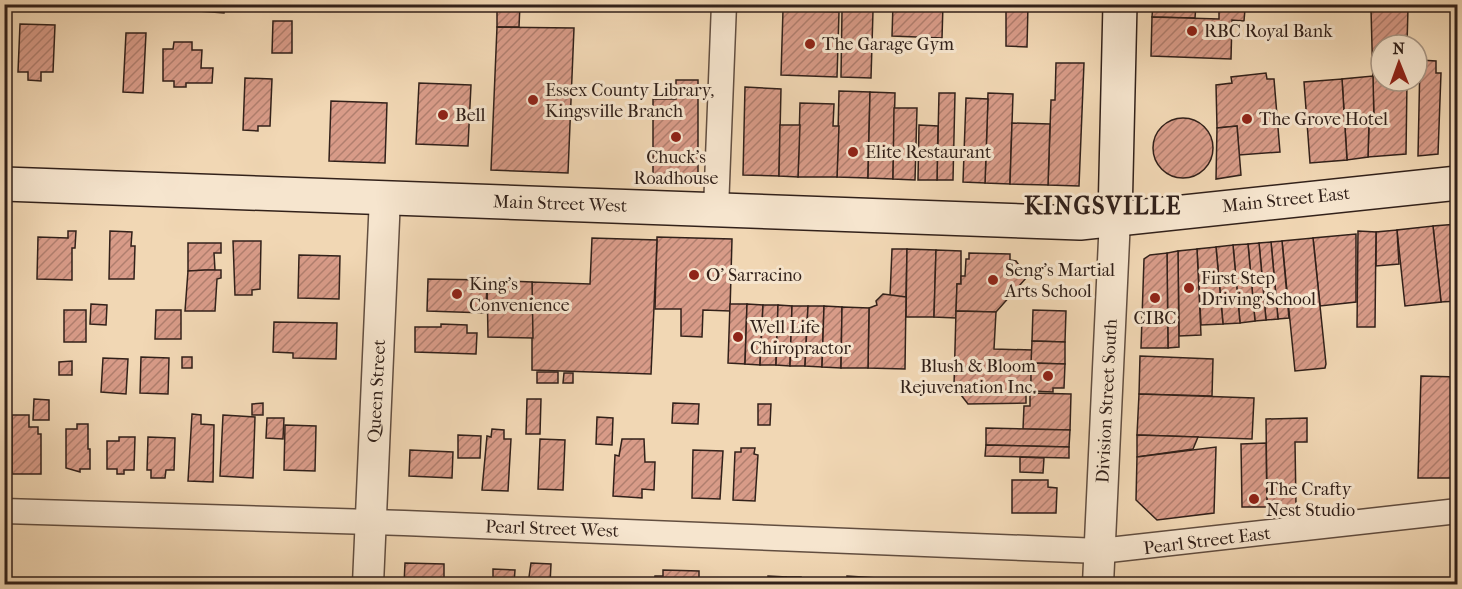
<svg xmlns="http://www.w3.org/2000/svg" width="1462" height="589" font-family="'IM FELL French Canon',serif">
<defs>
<pattern id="building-hatch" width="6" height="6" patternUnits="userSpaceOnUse" patternTransform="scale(1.5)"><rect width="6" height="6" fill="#d89b88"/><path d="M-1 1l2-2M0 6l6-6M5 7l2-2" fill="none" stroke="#b07e6e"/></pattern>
</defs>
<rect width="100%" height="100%" fill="#f1d7b4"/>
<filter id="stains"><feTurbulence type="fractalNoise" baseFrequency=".00333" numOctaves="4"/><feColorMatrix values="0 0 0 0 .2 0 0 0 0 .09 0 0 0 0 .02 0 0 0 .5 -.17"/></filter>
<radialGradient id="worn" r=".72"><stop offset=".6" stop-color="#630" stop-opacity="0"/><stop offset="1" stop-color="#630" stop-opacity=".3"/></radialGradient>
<g fill="url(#building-hatch)" stroke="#32211a" stroke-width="1.5">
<path d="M 200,4 L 225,4 L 224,13 L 199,11 Z"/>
<path d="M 497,4 L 520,4 L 519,27 L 497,27 Z"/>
<path d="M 893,4 L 943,4 L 942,38 L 892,36 Z"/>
<path d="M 1007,4 L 1088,4 L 1088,8 Z"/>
<path d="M 1153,4 L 1196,4 L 1195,18 L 1152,17 Z"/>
<path d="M 1006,5 L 1028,5 L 1027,47 L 1006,46 Z"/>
<path d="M 1219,8 L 1245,9 L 1244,21 L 1232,20 L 1231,59 L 1151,56 L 1152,17 L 1219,19 Z"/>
<path d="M 1408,8 L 1407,45 L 1381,45 L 1381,81 L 1407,81 L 1406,154 L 1368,157 L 1369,122 L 1374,122 L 1371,9 Z"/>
<path d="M 783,10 L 839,12 L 837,77 L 781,75 Z"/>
<path d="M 842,11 L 873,11 L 871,78 L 841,77 Z"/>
<path d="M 273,21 L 292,21 L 292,53 L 272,53 Z"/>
<path d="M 20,24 L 55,25 L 53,72 L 41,72 L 41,81 L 28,80 L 28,72 L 18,72 Z"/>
<path d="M 497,27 L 574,28 L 568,173 L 491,170 Z"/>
<path d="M 126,33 L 146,33 L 143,93 L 123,92 Z"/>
<path d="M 174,42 L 192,42 L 192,50 L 202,50 L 201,68 L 213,68 L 212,83 L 186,83 L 186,87 L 174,87 L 174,81 L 163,81 L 163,49 L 173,49 Z"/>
<path d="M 1420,60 L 1436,61 L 1436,73 L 1441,73 L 1438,154 L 1418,156 Z"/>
<path d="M 1056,63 L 1084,63 L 1079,186 L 1048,185 L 1051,100 L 1055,100 Z"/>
<path d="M 1266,73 L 1267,79 L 1274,79 L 1280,152 L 1239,155 L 1237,126 L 1217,128 L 1216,85 L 1232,83 L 1231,77 Z"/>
<path d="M 1373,76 L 1374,122 L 1369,122 L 1368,157 L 1347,160 L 1342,79 Z"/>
<path d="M 245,78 L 272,79 L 270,126 L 258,126 L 258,131 L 243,130 Z"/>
<path d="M 1342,79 L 1347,160 L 1310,163 L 1304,82 Z"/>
<path d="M 676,80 L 698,80 L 698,175 L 653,175 L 653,99 L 676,99 Z"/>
<path d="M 419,83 L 471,85 L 468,146 L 416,144 Z"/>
<path d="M 745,87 L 781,89 L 779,176 L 743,175 Z"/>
<path d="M 839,91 L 870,92 L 868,178 L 837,177 Z"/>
<path d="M 870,92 L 895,93 L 893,179 L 868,178 Z"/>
<path d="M 939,93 L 955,93 L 953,180 L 937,180 Z"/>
<path d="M 988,93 L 1013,94 L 1010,184 L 985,183 Z"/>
<path d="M 966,98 L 988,99 L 985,183 L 963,182 Z"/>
<path d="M 331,101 L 387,103 L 385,163 L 329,161 Z"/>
<path d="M 800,103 L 834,104 L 833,126 L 839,126 L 837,177 L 798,177 Z"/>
<path d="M 894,108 L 917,108 L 915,180 L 893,179 Z"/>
<circle cx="1183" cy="148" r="30"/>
<path d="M 1012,123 L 1050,124 L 1048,185 L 1010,184 Z"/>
<path d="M 780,125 L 800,125 L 798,177 L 779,176 Z"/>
<path d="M 919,125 L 938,126 L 937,180 L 918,180 Z"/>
<path d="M 1237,126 L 1241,175 L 1216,179 L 1217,128 Z"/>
<path d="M 1458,224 L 1458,301 L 1441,302 L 1433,226 Z"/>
<path d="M 1433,226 L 1441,302 L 1405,306 L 1397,230 Z"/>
<path d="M 1397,230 L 1399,264 L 1376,266 L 1376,232 Z"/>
<path d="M 68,231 L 76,231 L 75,248 L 72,248 L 72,280 L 37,279 L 38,237 L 68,238 Z"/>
<path d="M 110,231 L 132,232 L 131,246 L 135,246 L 134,279 L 109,279 Z"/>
<path d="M 1358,231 L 1376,232 L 1375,327 L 1357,327 Z"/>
<path d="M 1356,234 L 1356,302 L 1320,306 L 1313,238 Z"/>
<path d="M 657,237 L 732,239 L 730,311 L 703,310 L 702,337 L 681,336 L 681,309 L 655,309 Z"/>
<path d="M 592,238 L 657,240 L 651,374 L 532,370 L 532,282 L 590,284 Z"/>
<path d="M 1313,238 L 1326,364 L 1325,368 L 1295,371 L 1282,241 Z"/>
<path d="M 4,240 L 11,241 L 10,283 L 4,283 Z"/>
<path d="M 233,241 L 261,241 L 260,289 L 252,290 L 252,295 L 235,295 Z"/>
<path d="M 1282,241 L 1289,318 L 1278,319 L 1271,242 Z"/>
<path d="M 1271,242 L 1278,319 L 1266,320 L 1259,243 Z"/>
<path d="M 188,243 L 221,243 L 221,253 L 214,253 L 215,270 L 188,271 Z"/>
<path d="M 1259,243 L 1266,320 L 1255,321 L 1248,244 Z"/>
<path d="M 1248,244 L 1255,321 L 1240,323 L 1233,245 Z"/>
<path d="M 1233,245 L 1240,323 L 1223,324 L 1216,247 Z"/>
<path d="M 1216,247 L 1223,324 L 1201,325 L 1197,249 Z"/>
<path d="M 892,249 L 907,249 L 906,297 L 890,297 Z"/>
<path d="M 907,249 L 936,250 L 934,317 L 906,317 Z"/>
<path d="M 1197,249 L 1201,335 L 1179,336 L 1178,251 Z"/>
<path d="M 936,250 L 961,251 L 961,284 L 957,284 L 956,318 L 934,317 Z"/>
<path d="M 1178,251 L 1179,347 L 1168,348 L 1167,253 Z"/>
<path d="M 969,253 L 1010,254 L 1010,260 L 1016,261 L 1027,277 L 996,312 L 956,311 L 957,284 L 961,284 L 961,276 L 965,276 L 966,259 L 969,259 Z"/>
<path d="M 1167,253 L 1168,348 L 1141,348 L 1144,259 L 1150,255 Z"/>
<path d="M 299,255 L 340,256 L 339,299 L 298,298 Z"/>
<path d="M 205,270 L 221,270 L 221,278 L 217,279 L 215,311 L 185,311 L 188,271 Z"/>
<path d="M 428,279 L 487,280 L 486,313 L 427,311 Z"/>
<path d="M 487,280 L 532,282 L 533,338 L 488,337 Z"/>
<path d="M 883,294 L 906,297 L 905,369 L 868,368 L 869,308 L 877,305 L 876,301 Z"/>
<path d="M 91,304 L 107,305 L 106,325 L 90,324 Z"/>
<path d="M 730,304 L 747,304 L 745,364 L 728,363 Z"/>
<path d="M 747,304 L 763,305 L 760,365 L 745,364 Z"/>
<path d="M 763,305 L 778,305 L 776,365 L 760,365 Z"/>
<path d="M 778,305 L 792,306 L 790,366 L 776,365 Z"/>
<path d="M 792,306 L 808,306 L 805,366 L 790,366 Z"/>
<path d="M 808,306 L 824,306 L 822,367 L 805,366 Z"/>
<path d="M 824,306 L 842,307 L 841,368 L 822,367 Z"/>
<path d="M 842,307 L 869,308 L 868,368 L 841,368 Z"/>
<rect x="64" y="310" width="22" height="32"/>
<path d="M 156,310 L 181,310 L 181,339 L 155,339 Z"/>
<path d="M 1033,310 L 1066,311 L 1065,342 L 1032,341 Z"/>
<path d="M 956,311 L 996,312 L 994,349 L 1032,350 L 1031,391 L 1026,393 L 1026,403 L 968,404 L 954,386 Z"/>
<path d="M 274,322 L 337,323 L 336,359 L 293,358 L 293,353 L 273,352 Z"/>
<path d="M 441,324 L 467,325 L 467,333 L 477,333 L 476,354 L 415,352 L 415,327 L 441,327 Z"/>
<path d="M 1032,341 L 1065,342 L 1065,364 L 1031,363 Z"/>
<path d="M 4,349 L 9,349 L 7,404 L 4,404 Z"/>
<path d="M 1140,356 L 1213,359 L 1212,396 L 1139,394 Z"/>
<path d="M 141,357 L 169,358 L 168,394 L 140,393 Z"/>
<rect x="182" y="357" width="10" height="11"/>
<path d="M 103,358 L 128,359 L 126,394 L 101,392 Z"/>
<path d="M 72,361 L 72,375 L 59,375 L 59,362 Z"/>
<path d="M 1031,363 L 1065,364 L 1064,388 L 1053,388 L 1053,392 L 1031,391 Z"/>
<rect x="537" y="372" width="21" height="11"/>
<path d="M 564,373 L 573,373 L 573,383 L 563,383 Z"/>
<path d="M 1421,376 L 1458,377 L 1458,478 L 1418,478 Z"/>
<path d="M 1030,393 L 1071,394 L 1070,430 L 1023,429 L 1024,406 L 1030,406 Z"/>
<path d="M 1139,394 L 1254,398 L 1252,439 L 1137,435 Z"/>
<path d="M 34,399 L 49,400 L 49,420 L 33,420 Z"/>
<path d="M 527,399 L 541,399 L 540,434 L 526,434 Z"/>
<path d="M 263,403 L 263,415 L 252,415 L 252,404 Z"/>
<path d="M 673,403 L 699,404 L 698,424 L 672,423 Z"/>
<path d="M 758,404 L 771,404 L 770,425 L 758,425 Z"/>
<path d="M 192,414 L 201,415 L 201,424 L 214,425 L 213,482 L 188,481 Z"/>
<path d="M 12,415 L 29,415 L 29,427 L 38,427 L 38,434 L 41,434 L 41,474 L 12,474 Z"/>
<path d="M 223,415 L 255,417 L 253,478 L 220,476 Z"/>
<path d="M 597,417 L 613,418 L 612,445 L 596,444 Z"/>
<path d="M 267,418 L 284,418 L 283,439 L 266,438 Z"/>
<path d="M 1307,418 L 1307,442 L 1295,442 L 1296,506 L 1267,507 L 1266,419 Z"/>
<path d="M 77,424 L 88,424 L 88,449 L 90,449 L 90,469 L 80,469 L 80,472 L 66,468 L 66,429 L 77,429 Z"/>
<path d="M 285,425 L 316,426 L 315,471 L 284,470 Z"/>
<path d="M 986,428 L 1070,430 L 1069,447 L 986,445 Z"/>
<path d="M 492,429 L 504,430 L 504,439 L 511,439 L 508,491 L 482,490 L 487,436 L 491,437 Z"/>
<path d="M 458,435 L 481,436 L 480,458 L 458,458 Z"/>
<path d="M 1137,435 L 1198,437 L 1193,449 L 1137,457 Z"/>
<path d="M 119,437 L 135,437 L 134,470 L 124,470 L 124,474 L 117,474 L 117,469 L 107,469 L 107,441 L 119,441 Z"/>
<path d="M 148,437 L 175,438 L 174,470 L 166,470 L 165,478 L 151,478 L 151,470 L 147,470 Z"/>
<path d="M 540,439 L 565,440 L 563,490 L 538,489 Z"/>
<path d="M 622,439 L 644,439 L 645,462 L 655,462 L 654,490 L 642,489 L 642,498 L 613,496 L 615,455 L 619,456 Z"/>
<path d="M 1266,443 L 1267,507 L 1242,507 L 1241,444 Z"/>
<path d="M 986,445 L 1069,447 L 1069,458 L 985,456 Z"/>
<path d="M 1216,447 L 1214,513 L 1157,520 L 1136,500 L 1137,457 Z"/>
<path d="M 741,448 L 755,448 L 754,454 L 758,455 L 755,501 L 733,500 L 735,452 L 741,452 Z"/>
<path d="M 410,450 L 453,452 L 452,478 L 409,476 Z"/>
<path d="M 693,450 L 723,451 L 720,499 L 692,498 Z"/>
<path d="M 1020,457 L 1044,458 L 1043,473 L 1020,472 Z"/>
<path d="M 1012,480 L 1048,480 L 1048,487 L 1057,488 L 1056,513 L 1012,513 Z"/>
<path d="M 405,563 L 444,564 L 444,578 L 453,579 L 453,584 L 404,584 Z"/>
<path d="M 531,563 L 551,564 L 550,584 L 528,584 Z"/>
<path d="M 493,569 L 515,570 L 514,584 L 493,584 Z"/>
<path d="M 663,570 L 699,571 L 699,584 L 654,584 L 655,576 L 663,576 Z"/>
<path d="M 768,576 L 786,577 L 785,584 L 768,584 Z"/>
<path d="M 847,576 L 877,578 L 876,584 L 847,584 Z"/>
<path d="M 786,577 L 801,577 L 801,584 L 785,584 Z"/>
<rect x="565" y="578" width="28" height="6"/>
</g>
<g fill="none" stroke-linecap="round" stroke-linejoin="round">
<g stroke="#624e40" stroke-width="27">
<g id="minor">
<path d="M 716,209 L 724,4"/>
<path d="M 4,511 L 404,523 L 1100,551 L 1458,511"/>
</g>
</g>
<g stroke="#624e40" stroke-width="33">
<g id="tertiary">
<path d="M 368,584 L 385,197"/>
<path d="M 1098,584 L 1115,218"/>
</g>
</g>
<g stroke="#32211a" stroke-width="36">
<g id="secondary">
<path d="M 4,184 L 1080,223 L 1458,183"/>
<path d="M 1115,218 L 1120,4"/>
</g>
</g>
<use href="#minor" stroke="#f6e5ce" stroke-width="24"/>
<use href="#tertiary" stroke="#f6e5ce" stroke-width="30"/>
<use href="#secondary" stroke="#f6e5ce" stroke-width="33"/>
</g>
<g fill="#8f2418" stroke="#f6e5ce" stroke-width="2">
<circle cx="1192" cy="31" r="6"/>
<circle cx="810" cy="44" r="6"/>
<circle cx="533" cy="100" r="6"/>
<circle cx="443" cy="115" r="6"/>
<circle cx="1247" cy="119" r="6"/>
<circle cx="676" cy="137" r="6"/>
<circle cx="853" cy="152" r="6"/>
<circle cx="694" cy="275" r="6"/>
<circle cx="993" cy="280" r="6"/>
<circle cx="1189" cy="288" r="6"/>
<circle cx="457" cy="294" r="6"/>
<circle cx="1155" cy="298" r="6"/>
<circle cx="738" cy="337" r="6"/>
<circle cx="1048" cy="376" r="6"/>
<circle cx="1254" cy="499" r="6"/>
</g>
<g text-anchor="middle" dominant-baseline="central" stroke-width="6" stroke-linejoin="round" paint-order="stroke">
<g font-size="18" fill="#32211a" stroke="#f6e5ce" text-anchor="start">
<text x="1204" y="31">RBC Royal Bank</text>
<text x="822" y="44">The Garage Gym</text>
<text x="545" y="90">Essex County Library,<tspan x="545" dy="21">Kingsville Branch</tspan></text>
<text x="455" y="115">Bell</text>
<text x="1259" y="119">The Grove Hotel</text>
<text x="865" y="152">Elite Restaurant</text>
<text x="676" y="157" text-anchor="middle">Chuck's<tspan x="676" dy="21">Roadhouse</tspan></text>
<text x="1005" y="270">Seng's Martial<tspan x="1005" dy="21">Arts School</tspan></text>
<text x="706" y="275">O' Sarracino</text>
<text x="1201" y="278">First Step<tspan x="1201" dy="21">Driving School</tspan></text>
<text x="469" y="284">King's<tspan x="469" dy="21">Convenience</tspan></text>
<text x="1155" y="318" text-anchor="middle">CIBC</text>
<text x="750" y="327">Well Life<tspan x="750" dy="21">Chiropractor</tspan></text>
<text x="1036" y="366" text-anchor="end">Blush &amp; Bloom<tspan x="1036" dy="21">Rejuvenation Inc.</tspan></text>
<text x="1266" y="489">The Crafty<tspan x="1266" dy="21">Nest Studio</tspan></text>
</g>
<g font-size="18" fill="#32211a" stroke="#f6e5ce">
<text transform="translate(1286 200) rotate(-6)">Main Street East</text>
<text transform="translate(560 204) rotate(2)">Main Street West</text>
<text transform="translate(377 391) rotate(-87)">Queen Street</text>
<text transform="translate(1107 401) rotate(-87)">Division Street South</text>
<text transform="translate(552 529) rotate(2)">Pearl Street West</text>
<text transform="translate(1207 541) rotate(-7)">Pearl Street East</text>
</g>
<g font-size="24" font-weight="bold" letter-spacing="1.5" fill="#32211a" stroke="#f6e5ce">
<text x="1103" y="206">KINGSVILLE</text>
</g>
</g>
<rect width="1462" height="589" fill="none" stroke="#f1d7b4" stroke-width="24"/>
<rect x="6" y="6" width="1450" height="577" fill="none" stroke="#32211a" stroke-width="3"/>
<rect x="12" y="12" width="1438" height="565" fill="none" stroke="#32211a" stroke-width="1.5"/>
<g transform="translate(1399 63) rotate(359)"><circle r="28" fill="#f6e5ce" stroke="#a89786" stroke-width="1.5"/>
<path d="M0-4.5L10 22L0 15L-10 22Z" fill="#8f2418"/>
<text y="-9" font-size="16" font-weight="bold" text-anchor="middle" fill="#32211a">N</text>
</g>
<rect width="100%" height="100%" filter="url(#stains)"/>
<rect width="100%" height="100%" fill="url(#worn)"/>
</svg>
